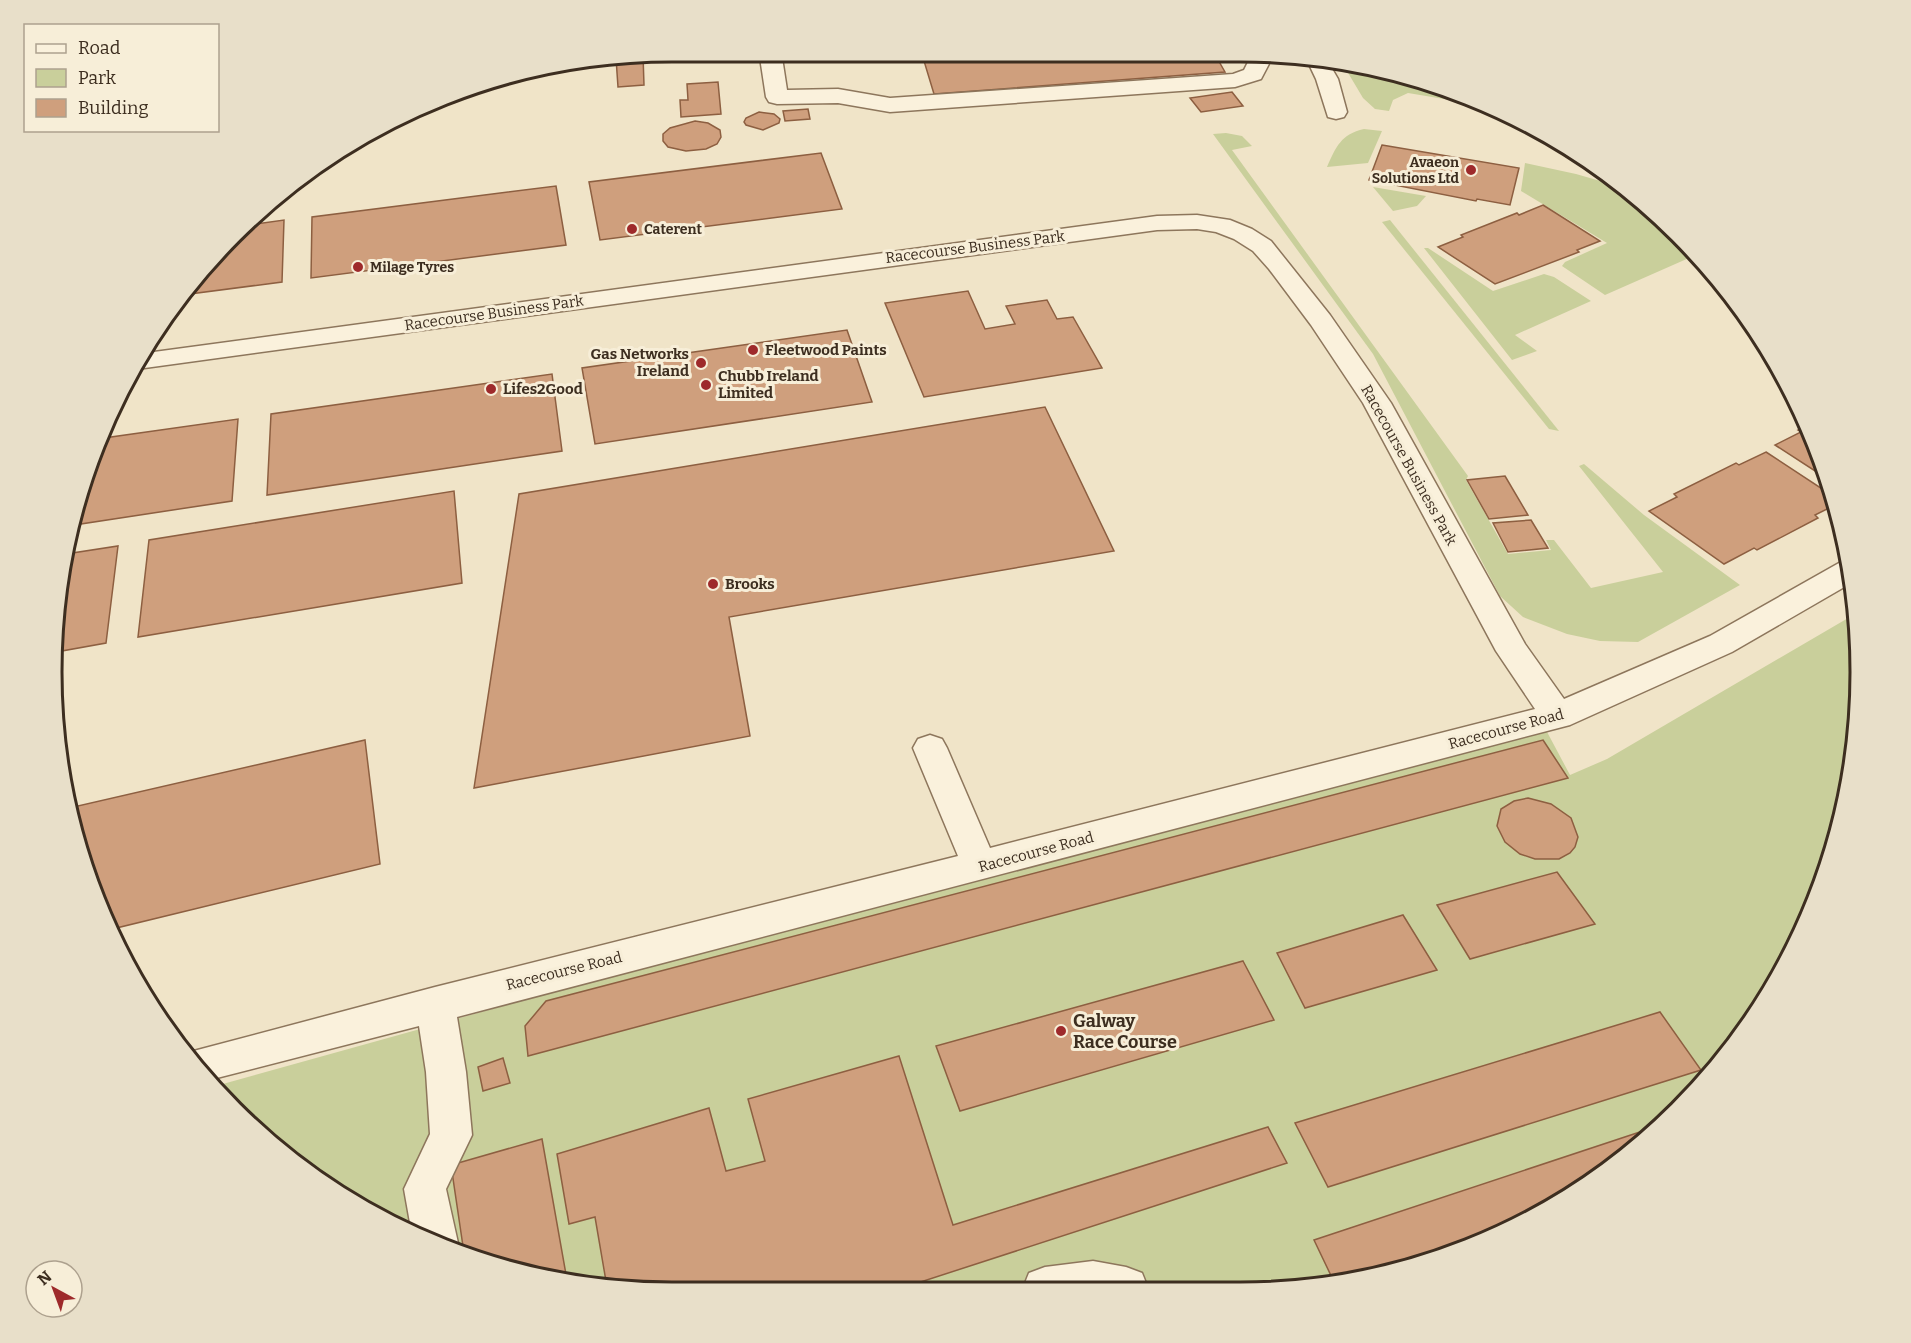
<svg xmlns="http://www.w3.org/2000/svg" width="1911" height="1343" font-family="Bitter,serif">
<rect width="100%" height="100%" fill="#f0e4c8"/>
<g fill="#c9cf9b">
<path d="M 1341,61 L 1361,63 L 1407,77 L 1403,83 L 1442,92 L 1441,96 L 1498,108 L 1408,93 L 1393,100 L 1389,111 L 1375,109 L 1363,98 Z"/>
<path d="M 1364,129 L 1382,131 L 1368,163 L 1327,167 C 1336,147 1341,134 1364,129 Z"/>
<path d="M 1226,133 L 1242,136 L 1252,146 L 1232,150 L 1468,476 L 1466,480 L 1508,554 L 1551,550 L 1546,540 L 1554,540 L 1591,588 L 1663,572 L 1579,466 L 1584,464 L 1644,515 L 1740,585 L 1638,642 L 1600,641 L 1567,634 L 1523,617 L 1500,596 L 1373,354 L 1213,134 Z"/>
<path d="M 1525,163 L 1576,174 L 1628,189 L 1698,254 L 1605,295 L 1562,266 L 1565,262 L 1607,243 L 1521,191 Z"/>
<path d="M 1373,187 L 1426,196 L 1417,206 L 1393,211 Z"/>
<path d="M 1390,220 L 1559,431 L 1549,429 L 1382,222 Z"/>
<path d="M 1428,248 L 1493,291 L 1544,274 L 1554,277 L 1591,301 L 1515,335 L 1537,351 L 1512,360 L 1424,248 Z"/>
<path d="M 1855,614 L 1859,712 L 1839,832 L 1796,946 L 1732,1049 L 1649,1138 L 1514,1228 L 1400,1271 L 1321,1287 L 631,1291 L 511,1271 L 397,1228 L 294,1164 L 212,1087 L 510,1004 L 1546,730 L 1570,775 L 1607,759 Z"/>
</g>
<g fill="#cf9f7d" stroke="#8d5f41" stroke-width="1.5">
<path d="M 921,51 L 1213,51 L 1225,72 L 934,94 Z"/>
<path d="M 643,55 L 644,85 L 618,87 L 616,58 Z"/>
<path d="M 718,82 L 721,114 L 681,117 L 680,100 L 688,100 L 687,84 Z"/>
<path d="M 1232,92 L 1243,106 L 1201,112 L 1190,98 Z"/>
<path d="M 808,109 L 810,119 L 785,121 L 783,111 Z"/>
<path d="M 759,112 L 774,114 L 780,119 L 779,123 L 763,130 L 746,125 L 744,122 L 746,118 Z"/>
<path d="M 695,121 L 708,123 L 720,130 L 721,137 L 717,144 L 706,149 L 686,151 L 668,147 L 663,141 L 663,134 L 670,128 Z"/>
<path d="M 1382,145 L 1519,168 L 1510,205 L 1477,199 L 1476,201 L 1369,180 Z"/>
<path d="M 821,153 L 842,209 L 600,240 L 589,182 Z"/>
<path d="M 556,186 L 566,245 L 311,278 L 312,217 Z"/>
<path d="M 1543,205 L 1600,241 L 1577,250 L 1579,252 L 1495,284 L 1438,247 L 1463,237 L 1461,235 L 1517,213 L 1519,215 Z"/>
<path d="M 284,220 L 282,282 L 182,295 L 205,263 L 248,225 Z"/>
<path d="M 968,291 L 985,329 L 1015,324 L 1006,306 L 1047,300 L 1057,319 L 1073,317 L 1102,368 L 924,397 L 885,303 Z"/>
<path d="M 847,330 L 872,402 L 595,444 L 582,368 Z"/>
<path d="M 552,374 L 562,451 L 267,495 L 271,414 Z"/>
<path d="M 1045,407 L 1114,551 L 729,617 L 750,736 L 474,788 L 519,494 Z"/>
<path d="M 238,419 L 232,501 L 74,525 L 97,439 Z"/>
<path d="M 1806,426 L 1827,472 L 1829,480 L 1775,445 L 1801,432 L 1798,430 Z"/>
<path d="M 1766,452 L 1833,496 L 1835,505 L 1815,515 L 1818,518 L 1757,550 L 1754,548 L 1724,564 L 1649,511 L 1677,497 L 1674,494 L 1736,463 L 1739,465 Z"/>
<path d="M 1505,476 L 1528,515 L 1489,519 L 1467,480 Z"/>
<path d="M 454,491 L 462,583 L 138,637 L 149,540 Z"/>
<path d="M 1531,520 L 1548,548 L 1508,552 L 1493,523 Z"/>
<path d="M 118,546 L 106,643 L 56,652 L 56,590 L 66,554 Z"/>
<path d="M 365,740 L 380,864 L 108,930 L 84,871 L 69,808 Z"/>
<path d="M 1543,740 L 1568,778 L 528,1056 L 525,1026 L 546,1001 Z"/>
<path d="M 1528,798 L 1551,804 L 1571,818 L 1578,837 L 1575,847 L 1570,853 L 1559,859 L 1535,859 L 1520,854 L 1505,842 L 1497,826 L 1501,809 L 1514,801 Z"/>
<path d="M 1557,872 L 1595,924 L 1470,959 L 1437,905 Z"/>
<path d="M 1403,915 L 1437,970 L 1305,1008 L 1277,953 Z"/>
<path d="M 1243,961 L 1274,1020 L 960,1111 L 936,1046 Z"/>
<path d="M 1660,1012 L 1701,1070 L 1328,1187 L 1295,1123 Z"/>
<path d="M 899,1056 L 953,1225 L 1268,1127 L 1287,1163 L 899,1289 L 631,1291 L 607,1287 L 595,1217 L 569,1224 L 557,1154 L 709,1108 L 726,1171 L 765,1161 L 748,1099 Z"/>
<path d="M 503,1058 L 510,1083 L 483,1091 L 478,1067 Z"/>
<path d="M 1661,1125 L 1649,1138 L 1514,1228 L 1378,1275 L 1335,1284 L 1314,1240 Z"/>
<path d="M 542,1139 L 567,1280 L 511,1271 L 464,1253 L 451,1165 Z"/>
</g>
<g fill="none" stroke-linecap="round" stroke-linejoin="round">
<g stroke="#8d765c" stroke-width="3">
<g id="minor">
<path d="M 759,51 L 781,51 L 787,90 L 838,89 L 890,98 L 1233,74 L 1244,70 L 1249,60 L 1246,52 L 1267,54 L 1271,60 L 1261,79 L 1235,87 L 890,112 L 838,103 L 777,104 L 769,102 L 766,97 Z"/>
<path d="M 1306,58 L 1327,60 L 1338,79 L 1347,112 L 1344,117 L 1336,119 L 1328,117 L 1316,79 Z"/>
<path d="M 1197,215 L 1230,220 L 1252,229 L 1271,241 L 1330,315 L 1391,403 L 1525,644 L 1564,699 L 1710,636 L 1839,563 L 1848,560 L 1853,582 L 1732,652 L 1570,725 L 457,1017 L 466,1072 L 472,1135 L 446,1189 L 458,1243 L 455,1250 L 412,1234 L 404,1189 L 430,1134 L 426,1072 L 419,1026 L 205,1081 L 186,1053 L 435,987 L 958,856 L 913,748 L 918,739 L 930,735 L 942,739 L 947,748 L 990,848 L 1535,709 L 1496,651 L 1363,403 L 1311,325 L 1269,269 L 1253,251 L 1234,239 L 1216,232 L 1197,229 L 1157,230 L 130,370 L 139,354 L 1157,216 Z"/>
<path d="M 1093,1261 L 1126,1267 L 1142,1273 L 1148,1288 L 1023,1288 L 1029,1273 L 1045,1267 Z"/>
</g>
</g>
<use href="#minor" fill="#faf1dc" fill-rule="evenodd"/>
</g>
<g fill="#9e2a2b" stroke="#f7eed8" stroke-width="2">
<circle cx="1471" cy="170" r="6"/>
<circle cx="632" cy="229" r="6"/>
<circle cx="358" cy="267" r="6"/>
<circle cx="753" cy="350" r="6"/>
<circle cx="701" cy="363" r="6"/>
<circle cx="706" cy="385" r="6"/>
<circle cx="491" cy="389" r="6"/>
<circle cx="713" cy="584" r="6"/>
<circle cx="1061" cy="1031" r="6"/>
</g>
<g text-anchor="middle" dominant-baseline="central" stroke-width="6" stroke-linejoin="round" paint-order="stroke">
<g font-size="14" font-weight="bold" fill="#3d2e20" stroke="#f7eed8" text-anchor="start">
<text x="1459" y="162" text-anchor="end">Avaeon<tspan x="1459" dy="16">Solutions Ltd</tspan></text>
<text x="644" y="229">Caterent</text>
<text x="370" y="267">Milage Tyres</text>
</g>
<g font-size="15" fill="#3d2e20" stroke="#f7eed8">
<text transform="translate(975 247) rotate(-7)">Racecourse Business Park</text>
<text transform="translate(494 313) rotate(-8)">Racecourse Business Park</text>
<text transform="translate(1409 465) rotate(61)">Racecourse Business Park</text>
<text transform="translate(1506 729) rotate(-15)">Racecourse Road</text>
<text transform="translate(1036 852) rotate(-15)">Racecourse Road</text>
<text transform="translate(564 971) rotate(-14)">Racecourse Road</text>
</g>
<g font-size="15" font-weight="bold" fill="#3d2e20" stroke="#f7eed8" text-anchor="start">
<text x="765" y="350">Fleetwood Paints</text>
<text x="689" y="354" text-anchor="end">Gas Networks<tspan x="689" dy="17">Ireland</tspan></text>
<text x="718" y="376">Chubb Ireland<tspan x="718" dy="17">Limited</tspan></text>
<text x="503" y="389">Lifes2Good</text>
<text x="725" y="584">Brooks</text>
</g>
<g font-size="18" font-weight="bold" fill="#3d2e20" stroke="#f7eed8" text-anchor="start">
<text x="1073" y="1021">Galway<tspan x="1073" dy="21">Race Course</tspan></text>
</g>
</g>
<path d="M0 0H1911V1343H0ZM672 62H1240A610 610 0 0 1 1850 672V672A610 610 0 0 1 1240 1282H672A610 610 0 0 1 62 672V672A610 610 0 0 1 672 62Z" fill="#e8dfc9" fill-rule="evenodd"/>
<path fill="none" stroke="#3d2e20" stroke-width="3" d="M672 62H1240A610 610 0 0 1 1850 672V672A610 610 0 0 1 1240 1282H672A610 610 0 0 1 62 672V672A610 610 0 0 1 672 62Z"/>
<rect x="24" y="24" width="195" height="108" fill="#f7eed8" stroke="#ada18e" stroke-width="1.5"/>
<rect x="36" y="44" width="30" height="9" fill="#faf1dc" stroke="#ada18e" stroke-width="1.5"/>
<text x="78" y="54" font-size="18" fill="#3d2e20">Road</text>
<rect x="36" y="69" width="30" height="18" fill="#c9cf9b" stroke="#ada18e" stroke-width="1.5"/>
<text x="78" y="84" font-size="18" fill="#3d2e20">Park</text>
<rect x="36" y="99" width="30" height="18" fill="#cf9f7d" stroke="#ada18e" stroke-width="1.5"/>
<text x="78" y="114" font-size="18" fill="#3d2e20">Building</text>
<g transform="translate(54 1289) rotate(319)"><circle r="28" fill="#f7eed8" stroke="#ada18e" stroke-width="1.5"/>
<path d="M0-4.5L10 22L0 15L-10 22Z" fill="#9e2a2b"/>
<text y="-9" font-size="16" font-weight="bold" text-anchor="middle" fill="#3d2e20">N</text>
</g>
</svg>
